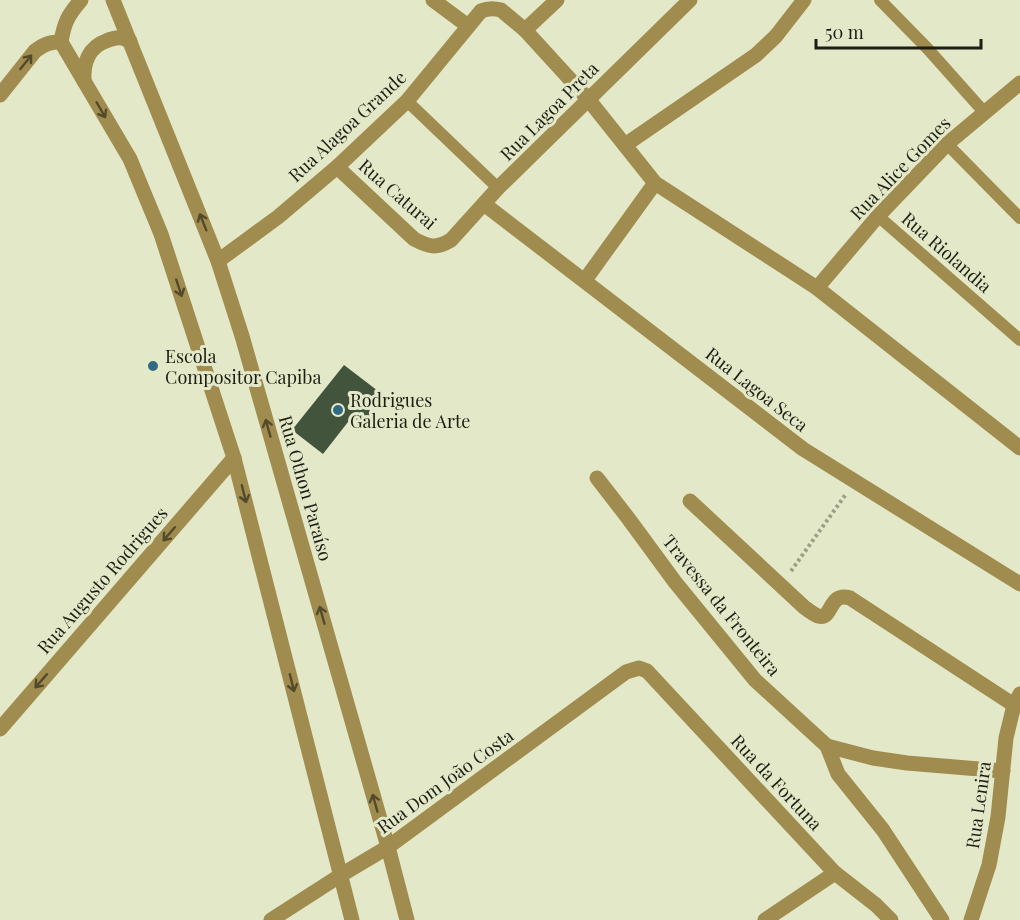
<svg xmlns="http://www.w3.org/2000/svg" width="1020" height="920" font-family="'Playfair Display',serif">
<rect width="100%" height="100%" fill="#e3e8c8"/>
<path fill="#43543d" d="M 344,365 L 378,391 L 365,407 L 372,412 L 358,431 L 348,422 L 323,454 L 292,430 Z"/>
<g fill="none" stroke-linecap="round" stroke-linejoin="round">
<path stroke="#9c9f87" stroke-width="4" stroke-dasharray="3 3" stroke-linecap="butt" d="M 791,571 L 846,494"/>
<g stroke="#a18c4f" stroke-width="12">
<path d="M 880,0 L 927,48 L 984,112"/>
<path d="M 407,101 L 498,188"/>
<path d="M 947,144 L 1020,218"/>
<path d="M 878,216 L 1020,340"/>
</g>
<g stroke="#a18c4f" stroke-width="15">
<path d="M 113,0 L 218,261 L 242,336 L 388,847 L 407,920"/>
<path d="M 433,0 L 468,26"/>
<path d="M 525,30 L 557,0"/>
<path d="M 61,42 L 130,159 L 161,234 L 234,458 L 352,920"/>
<path d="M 61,42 C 64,23 68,15 81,0"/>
<path d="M 84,81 C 83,63 89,47 106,41 C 111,39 116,37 121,38 C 124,38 127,40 130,41"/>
<path d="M 0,95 L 35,51 C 44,44 50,42 61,42"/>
<path d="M 625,145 L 756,55 L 776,36 L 804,0"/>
<path d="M 337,167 L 414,239 C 429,247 436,249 451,240 L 498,188 L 690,0"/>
<path d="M 484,204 L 803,449 L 1020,584"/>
<path d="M 218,261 L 278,217 L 337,167 L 407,101 L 481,11 C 488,8 494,8 501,10 L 525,30 L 588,99 L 655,183 L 817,288 L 1020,448"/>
<path d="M 585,280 L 655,183"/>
<path d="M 817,288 L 878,216 L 947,144 L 1020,83"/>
<path d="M 597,478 L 628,518 L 675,582 L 755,680 L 827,746 L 838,774 L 883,830 L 942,920"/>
<path d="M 690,501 L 804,607 C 808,610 813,614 818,616 C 833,621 828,591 850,598 L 1014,705"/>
<path d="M 0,729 L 234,458"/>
<path d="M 827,746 L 873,758 L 907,763 L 1003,771"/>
<path d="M 271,920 L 341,875 L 388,847 L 626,672 L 639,668 L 647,671 L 835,873 L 876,905 L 891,920"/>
<path d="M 765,920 L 835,873"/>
<path d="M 971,920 L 989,865 L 998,817 L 1006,738 L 1014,705 L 1020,694"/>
</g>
</g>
<defs><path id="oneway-shaft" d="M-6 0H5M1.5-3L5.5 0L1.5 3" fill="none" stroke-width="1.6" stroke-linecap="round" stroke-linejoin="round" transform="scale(1.5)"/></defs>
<g stroke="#524a2b">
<use href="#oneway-shaft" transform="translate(26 62) rotate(-51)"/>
<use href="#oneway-shaft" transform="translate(101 110) rotate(60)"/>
<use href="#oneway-shaft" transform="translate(203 222) rotate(-112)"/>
<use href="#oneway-shaft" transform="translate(179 288) rotate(72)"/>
<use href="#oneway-shaft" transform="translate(268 428) rotate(-106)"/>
<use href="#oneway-shaft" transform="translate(244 494) rotate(76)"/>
<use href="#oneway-shaft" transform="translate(169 534) rotate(131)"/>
<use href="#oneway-shaft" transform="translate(322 615) rotate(-106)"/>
<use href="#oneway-shaft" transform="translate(41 681) rotate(131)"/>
<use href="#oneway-shaft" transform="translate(292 683) rotate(76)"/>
<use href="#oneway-shaft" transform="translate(375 803) rotate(-106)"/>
</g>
<g fill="#316a84" stroke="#e3e8c8" stroke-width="2">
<circle cx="153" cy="366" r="6"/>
<circle cx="338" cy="410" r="6"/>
</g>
<g text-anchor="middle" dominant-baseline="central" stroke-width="6" stroke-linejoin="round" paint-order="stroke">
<g font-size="18" fill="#1d1e13" stroke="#e3e8c8">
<text transform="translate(549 111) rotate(-45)">Rua Lagoa Preta</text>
<text transform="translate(347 126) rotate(-43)">Rua Alagoa Grande</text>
<text transform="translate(900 168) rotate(-46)">Rua Alice Gomes</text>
<text transform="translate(398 194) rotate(41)">Rua Caturai</text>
<text transform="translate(947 252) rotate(41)">Rua Riolandia</text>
<text transform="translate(757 389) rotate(38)">Rua Lagoa Seca</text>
<text transform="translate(306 488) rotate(74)">Rua Othon Paraíso</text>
<text transform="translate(102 580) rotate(-49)">Rua Augusto Rodrigues</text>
<text transform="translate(722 605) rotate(51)">Travessa da Fronteira</text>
<text transform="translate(445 781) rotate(-36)">Rua Dom João Costa</text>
<text transform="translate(777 782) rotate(47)">Rua da Fortuna</text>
<text transform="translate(978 805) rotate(-82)">Rua Lenira</text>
</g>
<g font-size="18" fill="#1d1e13" stroke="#e3e8c8" text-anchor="start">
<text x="165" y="356">Escola<tspan x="165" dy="21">Compositor Capiba</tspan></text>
<text x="350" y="400">Rodrigues<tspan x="350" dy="21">Galeria de Arte</tspan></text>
</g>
</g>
<path d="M816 39v9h165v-9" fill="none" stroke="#1d1e13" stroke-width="3"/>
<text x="825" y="39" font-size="18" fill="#1d1e13" stroke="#e3e8c8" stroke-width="4.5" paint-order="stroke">50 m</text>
</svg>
